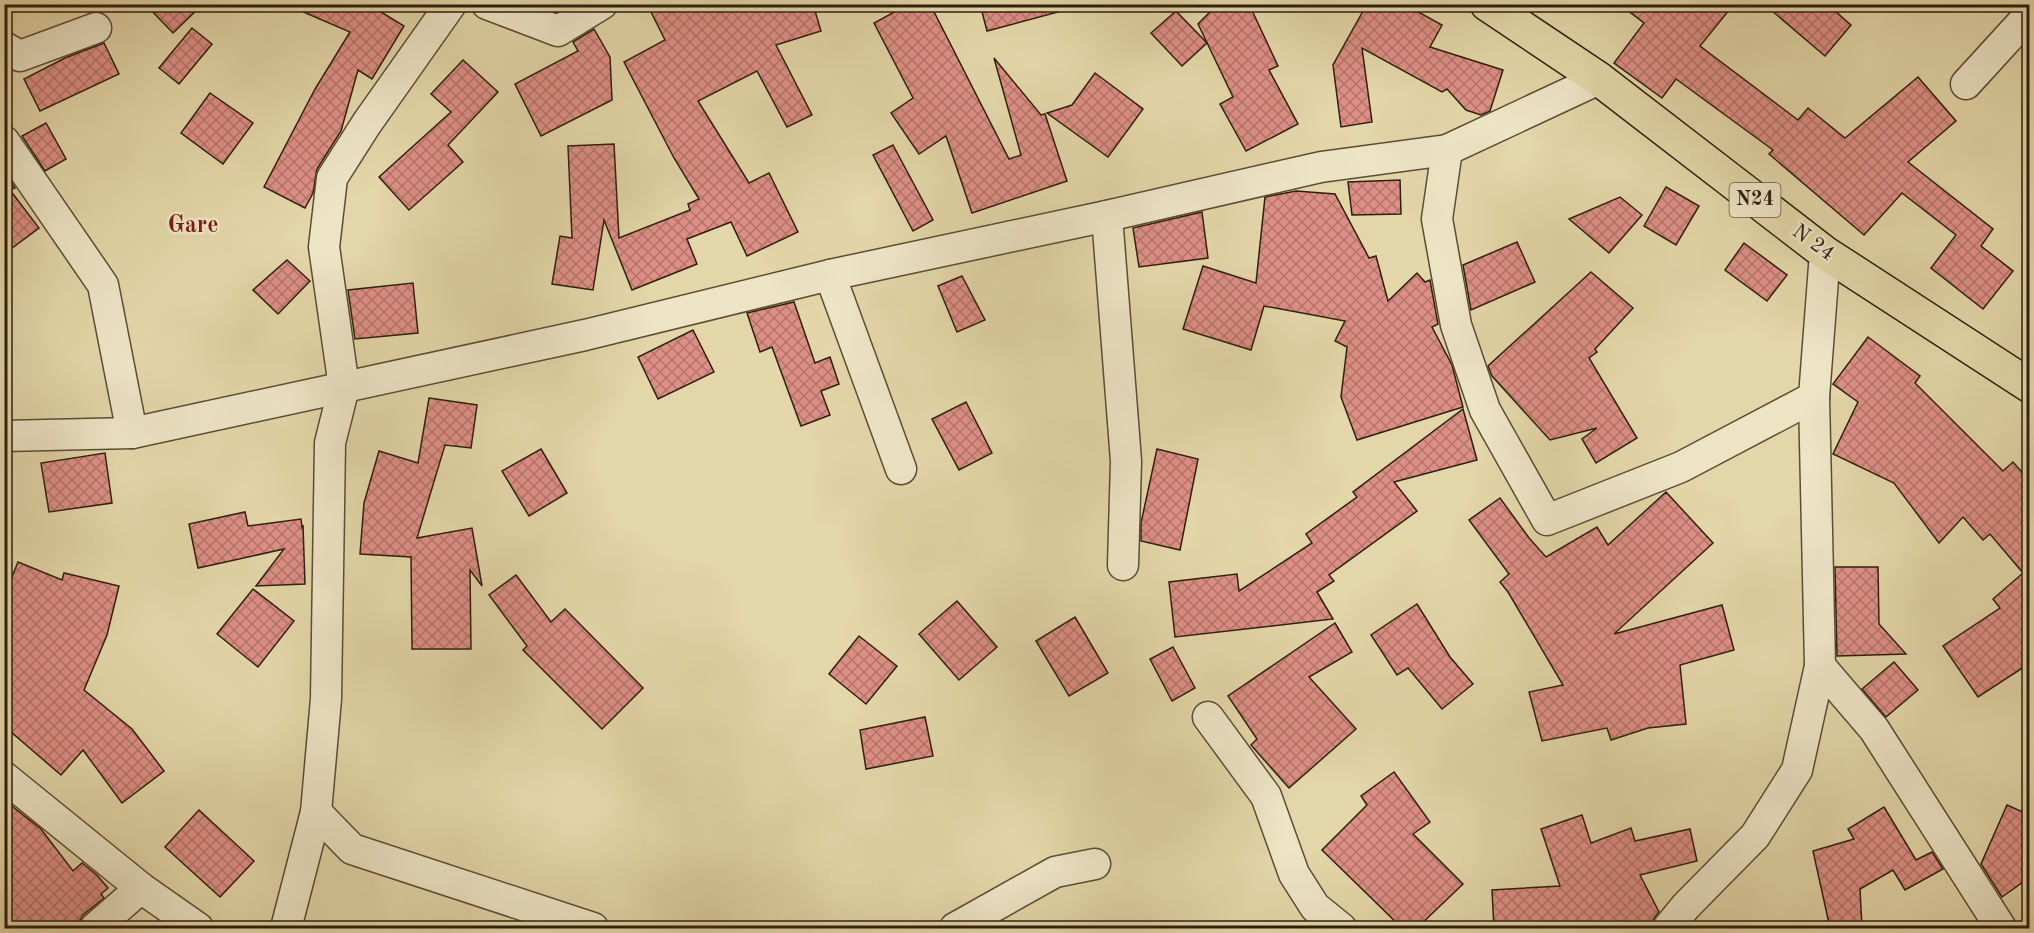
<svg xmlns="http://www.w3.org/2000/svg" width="2034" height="933" font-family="'Old Standard TT',serif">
<defs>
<pattern id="building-cross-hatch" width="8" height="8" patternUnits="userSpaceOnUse" patternTransform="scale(1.5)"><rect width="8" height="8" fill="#dd8f85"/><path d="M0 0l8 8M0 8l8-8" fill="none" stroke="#b4746b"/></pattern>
</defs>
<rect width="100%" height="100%" fill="#e3d6a8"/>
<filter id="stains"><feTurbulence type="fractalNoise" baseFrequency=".00333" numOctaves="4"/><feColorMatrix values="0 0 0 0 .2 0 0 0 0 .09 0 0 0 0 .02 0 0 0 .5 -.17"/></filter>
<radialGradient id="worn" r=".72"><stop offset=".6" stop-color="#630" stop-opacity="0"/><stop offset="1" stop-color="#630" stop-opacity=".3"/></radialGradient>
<g fill="url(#building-cross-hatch)" stroke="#2e1f0f" stroke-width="1.5">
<path d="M 145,4 L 203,4 L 173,33 Z"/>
<path d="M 285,4 L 368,4 L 404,26 L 372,79 L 358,70 L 341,131 L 317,169 L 313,193 L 305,208 L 264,187 L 315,89 L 350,32 Z"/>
<path d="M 647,4 L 813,4 L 821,31 L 776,45 L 812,115 L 787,127 L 757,71 L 698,101 L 749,183 L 769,173 L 798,232 L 747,256 L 731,222 L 687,239 L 697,264 L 632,290 L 604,220 L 593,290 L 552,284 L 560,236 L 572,238 L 568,146 L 614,144 L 619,238 L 690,210 L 688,204 L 699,199 L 674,158 L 624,62 L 665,40 Z"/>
<path d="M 909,4 L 930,4 L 1009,159 L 1021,155 L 994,58 L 1041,115 L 1045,114 L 1067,181 L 972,213 L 946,136 L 919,154 L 891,113 L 913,98 L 874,23 Z"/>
<path d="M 980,4 L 1057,4 L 1058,12 L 987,31 Z"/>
<path d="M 1218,4 L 1249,4 L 1278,66 L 1269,70 L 1298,124 L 1246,151 L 1220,104 L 1233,97 L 1198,24 Z"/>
<path d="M 1367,4 L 1404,4 L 1442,25 L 1430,47 L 1503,70 L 1490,111 L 1481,115 L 1466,110 L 1447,89 L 1442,92 L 1362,48 L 1372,122 L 1341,127 L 1333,65 Z"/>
<path d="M 1619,4 L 1734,4 L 1700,46 L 1798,120 L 1808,108 L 1845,138 L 1918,77 L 1956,121 L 1908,162 L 1993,229 L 1981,246 L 2013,271 L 1983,309 L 1931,268 L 1956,235 L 1902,193 L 1864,235 L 1769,154 L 1773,150 L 1676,79 L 1662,98 L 1614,63 L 1644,23 Z"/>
<path d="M 1764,4 L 1827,4 L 1851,25 L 1825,56 Z"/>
<path d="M 1176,11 L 1207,43 L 1182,66 L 1151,33 Z"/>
<path d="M 192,28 L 212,44 L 179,84 L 159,68 Z"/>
<path d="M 594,29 L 610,57 L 612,100 L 541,136 L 515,84 L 578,51 L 573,42 Z"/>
<path d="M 104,43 L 119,74 L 40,111 L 24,79 L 65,58 Z"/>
<path d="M 463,60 L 498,92 L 448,145 L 463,162 L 409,210 L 379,177 L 451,112 L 431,94 Z"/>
<path d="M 1095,73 L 1143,109 L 1108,157 L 1047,113 L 1072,105 Z"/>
<path d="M 210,93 L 253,123 L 223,164 L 181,133 Z"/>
<path d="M 46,123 L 66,159 L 45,171 L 22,136 Z"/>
<path d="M 893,145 L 933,220 L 913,231 L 873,155 Z"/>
<path d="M 4,172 L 15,188 L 10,190 L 39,228 L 4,254 Z"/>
<path d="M 1400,180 L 1401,214 L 1352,215 L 1348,182 Z"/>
<path d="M 1666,187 L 1699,206 L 1676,245 L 1644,226 Z"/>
<path d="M 1296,191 L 1335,194 L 1369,258 L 1376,256 L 1388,301 L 1417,273 L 1425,282 L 1430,280 L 1438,324 L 1432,327 L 1452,365 L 1463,407 L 1357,440 L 1341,397 L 1347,347 L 1335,341 L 1345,321 L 1264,306 L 1251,350 L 1183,329 L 1203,266 L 1256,283 L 1265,197 Z"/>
<path d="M 1620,197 L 1642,215 L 1609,253 L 1569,219 Z"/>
<path d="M 1202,212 L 1208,258 L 1139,267 L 1133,228 Z"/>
<path d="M 1517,242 L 1535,282 L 1471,310 L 1463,265 Z"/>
<path d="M 1744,243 L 1787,275 L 1767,301 L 1725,270 Z"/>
<path d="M 287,260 L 310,281 L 278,314 L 253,290 Z"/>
<path d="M 1591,272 L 1633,308 L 1595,349 L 1597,352 L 1589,358 L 1637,438 L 1596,463 L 1582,439 L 1597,428 L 1550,440 L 1492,376 L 1488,366 Z"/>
<path d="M 962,276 L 985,320 L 957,332 L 938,286 Z"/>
<path d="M 413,283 L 418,333 L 355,339 L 348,290 Z"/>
<path d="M 794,302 L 815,363 L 830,357 L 839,384 L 821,391 L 830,415 L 801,426 L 772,347 L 760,352 L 747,313 Z"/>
<path d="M 693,330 L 714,372 L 658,399 L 638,357 Z"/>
<path d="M 1868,337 L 1920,376 L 1915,383 L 2003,471 L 2013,462 L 2030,481 L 2030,663 L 1978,697 L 1943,646 L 2000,608 L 1993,599 L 2023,573 L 1990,534 L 1983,540 L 1963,517 L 1939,543 L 1894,483 L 1833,454 L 1858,402 L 1833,384 Z"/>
<path d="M 429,398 L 477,405 L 471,448 L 445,445 L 417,538 L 472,528 L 482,586 L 470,570 L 471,649 L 412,649 L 411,557 L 360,554 L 364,503 L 379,451 L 418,463 Z"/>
<path d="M 966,402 L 992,453 L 959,470 L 932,419 Z"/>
<path d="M 1463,409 L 1477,460 L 1394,482 L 1417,511 L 1329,575 L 1334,581 L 1317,592 L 1333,619 L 1175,637 L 1169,582 L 1237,574 L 1239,591 L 1312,543 L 1306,534 L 1357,497 L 1353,492 Z"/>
<path d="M 541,449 L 567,493 L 529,516 L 502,471 Z"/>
<path d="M 1157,449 L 1198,459 L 1180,550 L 1141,541 L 1141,523 Z"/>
<path d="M 105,453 L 112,503 L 49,512 L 41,463 Z"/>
<path d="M 1666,492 L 1713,543 L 1614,634 L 1722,605 L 1734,650 L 1680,665 L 1686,724 L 1648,728 L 1611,740 L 1607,728 L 1542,741 L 1529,692 L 1563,685 L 1508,592 L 1500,582 L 1509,574 L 1469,520 L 1500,498 L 1529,538 L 1546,557 L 1597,527 L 1608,545 Z"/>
<path d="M 245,512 L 248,526 L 301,519 L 302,527 L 303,525 L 305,584 L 256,586 L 284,549 L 198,568 L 189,524 Z"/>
<path d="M 18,562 L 62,580 L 64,573 L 119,586 L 107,635 L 84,690 L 132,729 L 164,771 L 122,803 L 83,750 L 61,775 L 4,726 L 4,596 Z"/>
<path d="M 1835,567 L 1878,567 L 1879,624 L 1906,654 L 1837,656 Z"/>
<path d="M 516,575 L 551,622 L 565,609 L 643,688 L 602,729 L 523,650 L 527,646 L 489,595 Z"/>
<path d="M 253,589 L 294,621 L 258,667 L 217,634 Z"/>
<path d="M 957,601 L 997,647 L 959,680 L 919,634 Z"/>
<path d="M 1417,604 L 1450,657 L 1473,684 L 1442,709 L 1408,668 L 1397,675 L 1371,635 Z"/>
<path d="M 1075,617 L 1108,673 L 1069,696 L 1036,641 Z"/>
<path d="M 1335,623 L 1352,652 L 1309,677 L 1356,729 L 1289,788 L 1251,745 L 1257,739 L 1228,696 Z"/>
<path d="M 859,636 L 897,666 L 866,704 L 829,674 Z"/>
<path d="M 1173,647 L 1195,688 L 1172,701 L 1150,659 Z"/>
<path d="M 1894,662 L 1918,690 L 1886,717 L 1862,689 Z"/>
<path d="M 925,717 L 933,756 L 866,769 L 860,730 Z"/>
<path d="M 1394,772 L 1430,822 L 1413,834 L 1463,884 L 1417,928 L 1402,928 L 1322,850 L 1367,805 L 1361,796 Z"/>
<path d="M 4,800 L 41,829 L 73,871 L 82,863 L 97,875 L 108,888 L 101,894 L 104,898 L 83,915 L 79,922 L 78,928 L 4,928 Z"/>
<path d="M 2007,805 L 2023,812 L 2030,820 L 2030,877 L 2002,897 L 1981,864 Z"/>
<path d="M 1884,807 L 1916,860 L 1932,852 L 1943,869 L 1905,890 L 1893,870 L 1860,889 L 1862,928 L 1830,928 L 1813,851 L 1854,839 L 1848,829 Z"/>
<path d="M 199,810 L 254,861 L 220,897 L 165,847 Z"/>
<path d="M 1582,815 L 1591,843 L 1631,828 L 1635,841 L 1690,829 L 1697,861 L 1640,875 L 1659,912 L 1654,918 L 1651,928 L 1494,928 L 1492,890 L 1560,886 L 1541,829 Z"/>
</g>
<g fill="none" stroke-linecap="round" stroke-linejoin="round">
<g stroke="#5b4d35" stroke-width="33">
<g id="street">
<path d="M 487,4 L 558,31 L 602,4"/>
<path d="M 4,47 L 20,56 L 96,28"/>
<path d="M 1966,84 L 2030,14"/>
<path d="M 4,141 L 103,285 L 132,433"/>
<path d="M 1447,150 L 1437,219 L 1456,325 L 1485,410 L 1547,520 L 1681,467 L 1814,397"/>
<path d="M 1107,216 L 1126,461 L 1123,565"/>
<path d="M 830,275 L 901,469"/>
<path d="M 4,436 L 132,433 L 585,335 L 830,275 L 1107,216 L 1321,167 L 1447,150 L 1599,79"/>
<path d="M 1820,666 L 1874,729 L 2001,928"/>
<path d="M 1208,717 L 1266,796 L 1294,874 L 1315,907 L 1341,928"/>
<path d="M 4,777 L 141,888 L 198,928"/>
<path d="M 316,812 L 352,849 L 593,928"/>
<path d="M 95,928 L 141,888"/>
<path d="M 286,928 L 316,812 L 326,699 L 330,443 L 344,387 L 324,247 L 332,178 L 367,123 L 451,4"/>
<path d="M 955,928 L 1055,872 L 1095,864"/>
<path d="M 1668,928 L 1686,906 L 1755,836 L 1797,770 L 1820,666 L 1814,397 L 1825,253"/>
</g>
</g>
<g stroke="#2e1f0f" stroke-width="36">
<path id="primary" d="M 1487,4 L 1599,79 L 1825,253 L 2030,386"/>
</g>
<use href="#street" stroke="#ede4c6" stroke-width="30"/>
<use href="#primary" stroke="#e3d6a8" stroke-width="33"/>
</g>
<g text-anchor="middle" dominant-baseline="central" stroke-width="5" stroke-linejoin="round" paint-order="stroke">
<rect fill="#ede4c6" stroke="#675a46" stroke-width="1.5" x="1729.5" y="183" width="51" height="34" rx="4.5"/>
<g font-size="20" font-weight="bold" fill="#2e1f0f">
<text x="1755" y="200">N24</text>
</g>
<g font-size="21" fill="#2e1f0f" stroke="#ede4c6">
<text transform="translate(1813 243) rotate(36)">N 24</text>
</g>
<g font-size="24" font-weight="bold" fill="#7a1f14" stroke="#ede4c6">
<text x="193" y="226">Gare</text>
</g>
</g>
<rect width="2034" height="933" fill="none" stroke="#e3d6a8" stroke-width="24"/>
<rect x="6" y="6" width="2022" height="921" fill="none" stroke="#2e1f0f" stroke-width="3"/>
<rect x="12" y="12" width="2010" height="909" fill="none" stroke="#2e1f0f" stroke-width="1.5"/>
<rect width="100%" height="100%" filter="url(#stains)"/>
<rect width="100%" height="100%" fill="url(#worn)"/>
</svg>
